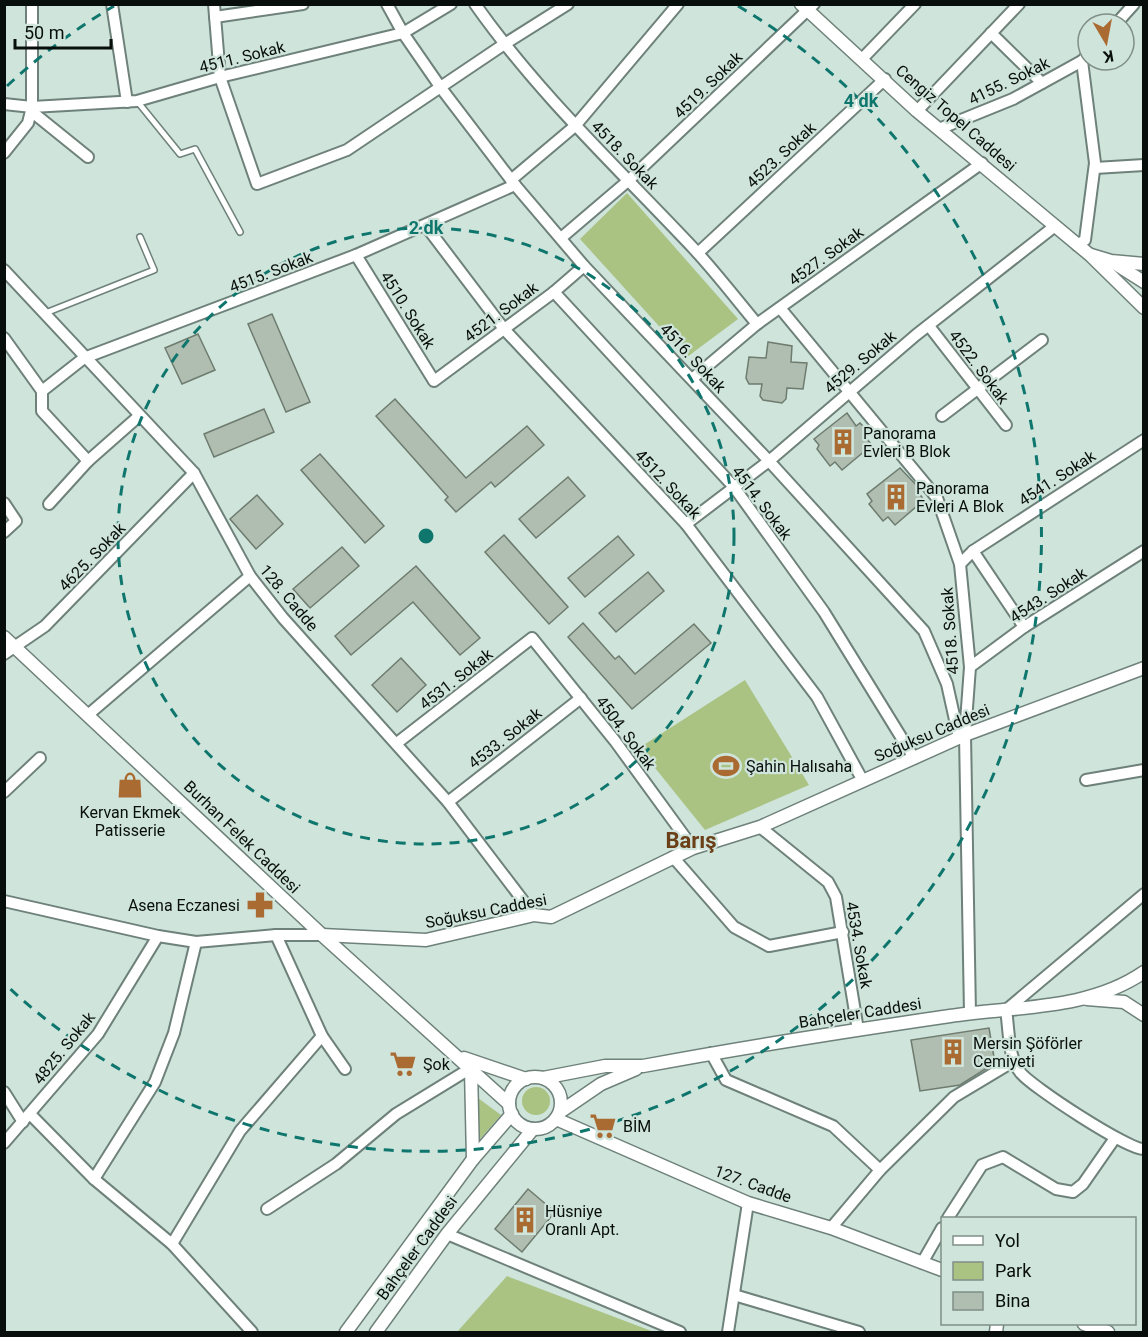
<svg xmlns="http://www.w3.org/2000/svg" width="1148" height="1337" font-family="Roboto,sans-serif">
<rect width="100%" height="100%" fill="#cfe4db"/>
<g fill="#aac382">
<path d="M 627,193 L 738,319 L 687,357 L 580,239 Z"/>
<path d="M 745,680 L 809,785 L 705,830 L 639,748 Z"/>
<circle cx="536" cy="1101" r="14"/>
<path d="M 478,1098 L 501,1115 L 479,1140 Z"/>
<path d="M 507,1276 L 654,1332 L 457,1332 Z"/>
</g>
<g fill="#afbeb0" stroke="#6e7b6f" stroke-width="1.5">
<path d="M 272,314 L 310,402 L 286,412 L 248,324 Z"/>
<path d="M 198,334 L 215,370 L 182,384 L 165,348 Z"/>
<path d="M 768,342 L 792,346 L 791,362 L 807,363 L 803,389 L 787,388 L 786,399 L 782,403 L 763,400 L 760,396 L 762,384 L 749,384 L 746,378 L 749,357 L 766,358 Z"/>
<path d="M 395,399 L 466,478 L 527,426 L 544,445 L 495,487 L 491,482 L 456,512 L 445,500 L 448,497 L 376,416 Z"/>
<path d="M 264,409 L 274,432 L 214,457 L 204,434 Z"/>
<path d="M 847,413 L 856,426 L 860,423 L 870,433 L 865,437 L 872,445 L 842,470 L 835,462 L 830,466 L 817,449 L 819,445 L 814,439 Z"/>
<path d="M 320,454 L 384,526 L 365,543 L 301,470 Z"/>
<path d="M 900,468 L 920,489 L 918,492 L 924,500 L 895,525 L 888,517 L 883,521 L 869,504 L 872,501 L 867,494 Z"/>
<path d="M 568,477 L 585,496 L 536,538 L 519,519 Z"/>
<path d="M 257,495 L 283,524 L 256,549 L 230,519 Z"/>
<path d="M 504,535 L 568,607 L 549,624 L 485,552 Z"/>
<path d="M 618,536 L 634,555 L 585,597 L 568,578 Z"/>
<path d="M 342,547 L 359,566 L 310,608 L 293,589 Z"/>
<path d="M 416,566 L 480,638 L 460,655 L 413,602 L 351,655 L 335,636 Z"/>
<path d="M 648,572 L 664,591 L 616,632 L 599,613 Z"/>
<path d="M 583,623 L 615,659 L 619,656 L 635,674 L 694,624 L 711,643 L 632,709 L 568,637 Z"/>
<path d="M 401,658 L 426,685 L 397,712 L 372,685 Z"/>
<path d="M 989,1028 L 995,1063 L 960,1085 L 920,1091 L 911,1040 Z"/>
<path d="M 528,1189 L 555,1212 L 522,1252 L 495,1229 Z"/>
</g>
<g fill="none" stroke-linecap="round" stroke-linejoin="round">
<g stroke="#6e817a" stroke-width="8">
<g id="service">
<path d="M 137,101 L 180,154 L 195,149 L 240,232"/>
<path d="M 43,314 L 154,270 L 140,237"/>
</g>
</g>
<g stroke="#6e817a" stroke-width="14">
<g id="minor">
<path d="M 112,4 L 127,102"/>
<path d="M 214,4 L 220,77 L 257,184 L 347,150 L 503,45 L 568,4"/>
<path d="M 387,4 L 403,33 L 441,88 L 515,185 L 584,266 L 769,461 L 924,631 L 947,684 L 959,738"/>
<path d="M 475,4 C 539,95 620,170 695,250 C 717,274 737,300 757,324"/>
<path d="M 215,17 L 303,4"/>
<path d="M 1116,24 L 1134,4"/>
<path d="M 991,33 L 1042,83"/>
<path d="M 862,59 L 915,4"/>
<path d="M 4,104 L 32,107 L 137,101 L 220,77 L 403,33 L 451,4"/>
<path d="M 31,111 L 88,157"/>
<path d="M 917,111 L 1019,4"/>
<path d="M 939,129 L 1013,99 L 1082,61 L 1088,55"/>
<path d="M 4,153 L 28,123 L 32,107 L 32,4"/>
<path d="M 1095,168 L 1144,165"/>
<path d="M 511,180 L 575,126 L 678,4"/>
<path d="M 426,226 L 504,329 L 686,524 L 817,697 L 863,781"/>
<path d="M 561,238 L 629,180 L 814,4"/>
<path d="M 1077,245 L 1085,240 L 1095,163 L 1082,61"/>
<path d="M 698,253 L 885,79"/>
<path d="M 356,255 L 434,381 L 554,292 L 584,266"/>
<path d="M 4,270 L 194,473 L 250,576 L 283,618 L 448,802 L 534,915"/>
<path d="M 554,292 L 734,487 L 824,612 L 914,758"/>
<path d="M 780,308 L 937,498 L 960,564 L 970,667 L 965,735 L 970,1013"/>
<path d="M 929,326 L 1006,425"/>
<path d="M 4,338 L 42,391 L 42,411 L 88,461"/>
<path d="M 692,379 L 757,324 L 982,163"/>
<path d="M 42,391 L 84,358 L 356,255 L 515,185"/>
<path d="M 942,416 L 1042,340"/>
<path d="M 4,503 L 16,521 L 4,532"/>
<path d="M 49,504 L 88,461 L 139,416"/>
<path d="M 686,524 L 769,461 L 916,335 L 1055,226"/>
<path d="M 973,551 L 1024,627"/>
<path d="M 960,564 L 973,551 L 1144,440"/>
<path d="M 4,654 L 45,626 L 194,473"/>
<path d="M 970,667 L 1024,627 L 1144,551"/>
<path d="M 89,714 L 250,576"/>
<path d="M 397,743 L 532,638 L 615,741 L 693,848"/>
<path d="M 1086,780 L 1144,770"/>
<path d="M 4,792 L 40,758"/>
<path d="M 448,802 L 581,698"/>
<path d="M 760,827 L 828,882 L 836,897 L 858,1030"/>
<path d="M 673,857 L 734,927 L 769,946 L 843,932"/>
<path d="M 1144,894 L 1006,1010 C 1009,1028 1008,1058 1020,1072 C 1030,1086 1130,1151 1144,1149"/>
<path d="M 4,901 L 158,936 L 196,942 L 276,935 L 322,935"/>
<path d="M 276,935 L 322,1036 L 345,1069"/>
<path d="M 711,1053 L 726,1080 L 833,1126 L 880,1170"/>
<path d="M 4,1092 L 23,1122"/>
<path d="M 30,1114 L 94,1179 L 172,1244 L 252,1332"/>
<path d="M 4,1143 L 98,1034 L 158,936"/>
<path d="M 94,1179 L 155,1082 L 174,1033 L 196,942"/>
<path d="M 267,1209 L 336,1164 L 396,1114 L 471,1068"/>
<path d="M 948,1218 L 982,1165 L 1003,1157 L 1056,1189 L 1073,1192 L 1083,1184 L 1115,1138"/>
<path d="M 831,1228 L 880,1170 L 954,1097 L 1014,1061"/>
<path d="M 447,1234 L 680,1332"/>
<path d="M 172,1244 L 240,1131 L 322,1036"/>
<path d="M 922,1263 L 942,1228"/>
<path d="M 734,1295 L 859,1332"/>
<path d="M 728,1332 L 748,1203"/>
</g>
</g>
<g stroke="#6e817a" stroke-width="15">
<g id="tertiary">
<path d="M 801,4 L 917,111 L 1090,255 L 1144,308"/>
<path d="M 1091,255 L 1111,261 L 1144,264"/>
<path d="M 1114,263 L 1144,282"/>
<path d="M 4,637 L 322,935 L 509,1104"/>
<path d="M 322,935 L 426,940 L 534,915 L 551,917 L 693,848 L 760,827 L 965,735 L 1144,668"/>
<path d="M 1087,999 L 1124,1002 L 1144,1015"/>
<path d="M 464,1058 L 526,1079"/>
<path d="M 471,1068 L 473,1159"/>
<circle cx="535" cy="1103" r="26"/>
<path d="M 543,1078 L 605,1066 L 643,1066 C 745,1047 847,1031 950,1016 C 1014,1006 1088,1011 1144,972"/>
<path d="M 560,1112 L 601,1084 L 636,1069"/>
<path d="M 556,1119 L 748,1203 L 831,1228 L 942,1270"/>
<path d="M 1084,1324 L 1108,1332"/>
<path d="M 346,1332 L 473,1159 L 512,1114"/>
<path d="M 376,1332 L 447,1234 L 533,1129"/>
<path d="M 996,1332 L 997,1324"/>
</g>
</g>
<use href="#service" stroke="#fff" stroke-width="5"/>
<use href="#minor" stroke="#fff" stroke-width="10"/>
<use href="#tertiary" stroke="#fff" stroke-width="12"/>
</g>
<g fill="none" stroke="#0f766e" stroke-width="3" stroke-dasharray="10 8">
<circle cx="426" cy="536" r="308"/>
<path d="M7 86A615 615 0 0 1 114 6M738 6A615 615 0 1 1 7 986"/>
</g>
<defs>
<g id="building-bare" transform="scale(2.07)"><path d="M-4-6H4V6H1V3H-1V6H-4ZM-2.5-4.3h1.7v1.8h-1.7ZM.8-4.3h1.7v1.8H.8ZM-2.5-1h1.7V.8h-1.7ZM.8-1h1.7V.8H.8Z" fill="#aa6b33" stroke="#cfe4db" stroke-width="2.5" paint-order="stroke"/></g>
<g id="stadium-bare" transform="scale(2.07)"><path d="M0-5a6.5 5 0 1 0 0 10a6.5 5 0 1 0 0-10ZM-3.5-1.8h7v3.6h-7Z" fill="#aa6b33" stroke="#cfe4db" stroke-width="2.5" paint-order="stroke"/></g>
<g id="shop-bare" transform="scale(2.07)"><path d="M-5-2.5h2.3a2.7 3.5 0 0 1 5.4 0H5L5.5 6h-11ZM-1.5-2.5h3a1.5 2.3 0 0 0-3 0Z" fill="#aa6b33" stroke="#cfe4db" stroke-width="2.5" paint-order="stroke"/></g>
<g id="pharmacy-bare" transform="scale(2.07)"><path d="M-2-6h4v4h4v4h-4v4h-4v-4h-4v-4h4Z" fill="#aa6b33" stroke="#cfe4db" stroke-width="2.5" paint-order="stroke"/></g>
<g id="supermarket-bare" transform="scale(2.07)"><path d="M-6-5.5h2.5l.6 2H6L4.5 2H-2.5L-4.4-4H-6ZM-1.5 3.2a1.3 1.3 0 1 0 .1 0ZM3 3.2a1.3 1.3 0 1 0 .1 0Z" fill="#aa6b33" stroke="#cfe4db" stroke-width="2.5" paint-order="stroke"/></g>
</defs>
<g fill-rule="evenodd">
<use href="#building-bare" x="843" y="442"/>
<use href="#building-bare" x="896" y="497"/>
<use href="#stadium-bare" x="726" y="766"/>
<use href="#shop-bare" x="130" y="785"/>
<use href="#pharmacy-bare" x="260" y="905"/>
<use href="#building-bare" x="953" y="1052"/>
<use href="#supermarket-bare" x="403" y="1064"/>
<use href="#supermarket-bare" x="603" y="1126"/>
<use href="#building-bare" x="525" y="1220"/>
</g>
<g text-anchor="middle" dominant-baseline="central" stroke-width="4.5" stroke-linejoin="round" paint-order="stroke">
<g font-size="16" fill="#080e0c" stroke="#cfe4db">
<text transform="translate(242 57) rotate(-14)">4511. Sokak</text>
<text transform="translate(1009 81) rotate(-26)">4155. Sokak</text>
<text transform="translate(708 85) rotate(-44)">4519. Sokak</text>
<text transform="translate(956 118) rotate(41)">Cengiz Topel Caddesi</text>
<text transform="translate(625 155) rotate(46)">4518. Sokak</text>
<text transform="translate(781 155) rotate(-43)">4523. Sokak</text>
<text transform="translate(826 256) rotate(-36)">4527. Sokak</text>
<text transform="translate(271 272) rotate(-21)">4515. Sokak</text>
<text transform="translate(408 310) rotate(58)">4510. Sokak</text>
<text transform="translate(501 312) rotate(-37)">4521. Sokak</text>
<text transform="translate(693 358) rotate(47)">4516. Sokak</text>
<text transform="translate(860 362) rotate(-40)">4529. Sokak</text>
<text transform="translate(979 367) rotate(53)">4522. Sokak</text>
<text transform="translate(1057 478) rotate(-33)">4541. Sokak</text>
<text transform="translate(668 484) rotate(47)">4512. Sokak</text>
<text transform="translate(762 503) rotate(53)">4514. Sokak</text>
<text transform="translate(92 557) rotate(-46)">4625. Sokak</text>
<text transform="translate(1048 595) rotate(-33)">4543. Sokak</text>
<text transform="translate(289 598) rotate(50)">128. Cadde</text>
<text transform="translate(950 631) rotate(-94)">4518. Sokak</text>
<text transform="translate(456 679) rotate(-38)">4531. Sokak</text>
<text transform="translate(626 733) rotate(53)">4504. Sokak</text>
<text transform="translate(932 733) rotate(-23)">Soğuksu Caddesi</text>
<text transform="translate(505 738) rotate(-38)">4533. Sokak</text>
<text transform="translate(242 837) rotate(44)">Burhan Felek Caddesi</text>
<text transform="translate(486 911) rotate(-11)">Soğuksu Caddesi</text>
<text transform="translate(859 945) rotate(80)">4534. Sokak</text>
<text transform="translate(860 1013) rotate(-9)">Bahçeler Caddesi</text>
<text transform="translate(64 1048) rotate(-51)">4825. Sokak</text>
<text transform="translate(753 1184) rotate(20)">127. Cadde</text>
<text transform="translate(417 1248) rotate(-54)">Bahçeler Caddesi</text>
</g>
<g font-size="16" fill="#080e0c" stroke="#cfe4db" text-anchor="start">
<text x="863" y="433">Panorama<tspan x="863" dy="18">Evleri B Blok</tspan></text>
<text x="916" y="488">Panorama<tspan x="916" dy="18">Evleri A Blok</tspan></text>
<text x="746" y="766">Şahin Halısaha</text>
<text x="130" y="812" text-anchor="middle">Kervan Ekmek<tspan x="130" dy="18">Patisserie</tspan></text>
<text x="240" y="905" text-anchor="end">Asena Eczanesi</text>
<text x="973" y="1043">Mersin Şöförler<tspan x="973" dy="18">Cemiyeti</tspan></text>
<text x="423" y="1064">Şok</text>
<text x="623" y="1126">BİM</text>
<text x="545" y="1211">Hüsniye<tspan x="545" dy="18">Oranlı Apt.</tspan></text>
</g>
<g font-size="22" font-weight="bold" fill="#6b4018" stroke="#cfe4db">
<text x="691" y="840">Barış</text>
</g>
</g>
<circle cx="426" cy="536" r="9" fill="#0f766e" stroke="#cfe4db" stroke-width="3"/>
<g font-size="18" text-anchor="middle" font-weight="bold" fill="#0f766e" stroke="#cfe4db" stroke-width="4.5" stroke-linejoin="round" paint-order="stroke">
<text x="861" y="107">4 dk</text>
<text x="426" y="234">2 dk</text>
</g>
<rect width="1148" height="1337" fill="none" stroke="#080e0c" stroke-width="12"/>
<rect x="941" y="1217" width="195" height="108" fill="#cfe4db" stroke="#7f8e88" stroke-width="1.5"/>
<rect x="953" y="1236" width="30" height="9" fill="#ffffff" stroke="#7f8e88" stroke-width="1.5"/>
<text x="995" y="1247" font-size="18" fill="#080e0c">Yol</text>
<rect x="953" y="1262" width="30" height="18" fill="#aac382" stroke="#7f8e88" stroke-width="1.5"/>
<text x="995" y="1277" font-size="18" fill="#080e0c">Park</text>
<rect x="953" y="1292" width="30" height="18" fill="#afbeb0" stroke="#7f8e88" stroke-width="1.5"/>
<text x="995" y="1307" font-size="18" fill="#080e0c">Bina</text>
<g transform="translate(1106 42) rotate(170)"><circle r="28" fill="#cfe4db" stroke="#7f8e88" stroke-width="1.5"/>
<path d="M0-4.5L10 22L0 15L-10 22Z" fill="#aa6b33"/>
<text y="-9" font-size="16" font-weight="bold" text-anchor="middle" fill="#080e0c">K</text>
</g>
<path d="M15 39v9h96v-9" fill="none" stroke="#080e0c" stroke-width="3"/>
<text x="24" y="39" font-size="18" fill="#080e0c" stroke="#cfe4db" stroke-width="4.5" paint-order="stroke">50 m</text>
</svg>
